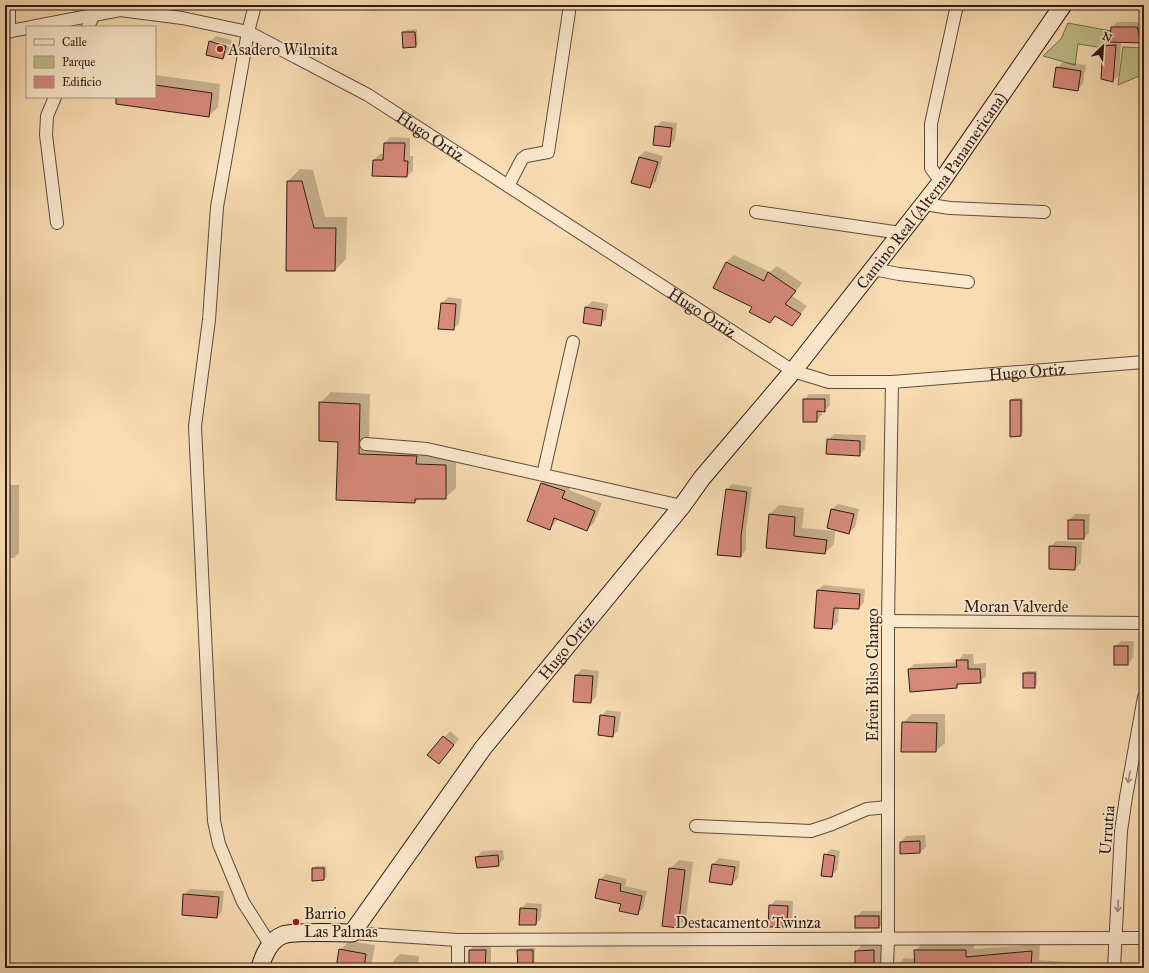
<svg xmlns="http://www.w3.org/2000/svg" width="1149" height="973" font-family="'IM FELL Great Primer',serif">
<rect width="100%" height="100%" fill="#f9dcb2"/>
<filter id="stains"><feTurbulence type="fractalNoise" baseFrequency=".005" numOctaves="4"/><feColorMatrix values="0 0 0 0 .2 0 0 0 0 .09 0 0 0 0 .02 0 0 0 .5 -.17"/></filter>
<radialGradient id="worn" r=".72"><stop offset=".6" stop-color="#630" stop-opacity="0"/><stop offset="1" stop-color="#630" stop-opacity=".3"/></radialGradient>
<g fill="#c0bf8a" stroke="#766d4f">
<path d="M 1068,23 L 1111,31 L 1104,48 L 1078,44 L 1075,65 L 1043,56 L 1061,39 Z"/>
<path d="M 1123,47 L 1144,48 L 1144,74 L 1118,85 Z"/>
</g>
<g fill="#0003">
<path d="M 364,5 L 377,5 L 377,9 L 375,11 L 364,10 Z"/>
<path d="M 1117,22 L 1142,22 L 1144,39 L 1141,42 L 1121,41 L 1119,75 L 1113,81 L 1104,47 L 1111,41 L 1112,28 Z"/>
<path d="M 417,29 L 418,44 L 415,46 L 403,33 L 406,30 Z"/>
<path d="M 216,36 L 232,40 L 230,45 L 213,41 L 213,43 L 230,47 L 229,52 L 223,58 L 210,42 Z"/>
<path d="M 1063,62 L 1086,65 L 1083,84 L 1077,90 L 1057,68 Z"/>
<path d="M 155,75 L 220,84 L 218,107 L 209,116 L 130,97 L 155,97 Z"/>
<path d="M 662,121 L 677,123 L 675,140 L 669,146 L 656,127 Z"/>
<path d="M 390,137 L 410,138 L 410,156 L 413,156 L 413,171 L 407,176 L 373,175 L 374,160 L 380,154 L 385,154 L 385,143 Z"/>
<path d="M 645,151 L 663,156 L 656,181 L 650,187 L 632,182 L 639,157 Z"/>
<path d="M 300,169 L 313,170 L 325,217 L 347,217 L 346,259 L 335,270 L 288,181 Z"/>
<path d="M 734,255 L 770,272 L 777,266 L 802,283 L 792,296 L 807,306 L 792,325 L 776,316 L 770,322 L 753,306 L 714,287 L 726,262 Z"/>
<path d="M 448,297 L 462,299 L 459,324 L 453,329 L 439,328 L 442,303 Z"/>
<path d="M 592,301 L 608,304 L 606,319 L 600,325 L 584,322 L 586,307 Z"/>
<path d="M 331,392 L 370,394 L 369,444 L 456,455 L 456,488 L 445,498 L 419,498 L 415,502 L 339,441 L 320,403 Z"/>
<path d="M 809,394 L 830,394 L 830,405 L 824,411 L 822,411 L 822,415 L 816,421 L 804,400 Z"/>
<path d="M 1014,398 L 1023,398 L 1023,433 L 1021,435 L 1011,400 Z"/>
<path d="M 834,434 L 866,435 L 865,449 L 859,455 L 828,440 Z"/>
<path d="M 550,475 L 572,484 L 569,490 L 602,503 L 594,523 L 586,530 L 558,519 L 550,529 L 528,520 L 542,483 Z"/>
<path d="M 732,484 L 752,487 L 746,530 L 746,550 L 741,556 L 727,490 Z"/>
<path d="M 5,485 L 19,485 L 19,553 L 14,558 L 5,558 Z"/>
<path d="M 838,504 L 859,509 L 855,527 L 849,533 L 832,509 Z"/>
<path d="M 779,505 L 804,508 L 802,528 L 835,531 L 834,544 L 825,553 L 767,547 L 770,514 Z"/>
<path d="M 1075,514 L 1090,514 L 1089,533 L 1084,538 L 1069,538 L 1069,520 Z"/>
<path d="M 1056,541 L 1082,542 L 1081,563 L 1075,569 L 1050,568 L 1050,547 Z"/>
<path d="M 823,585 L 865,589 L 864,602 L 859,608 L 839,607 L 838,622 L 832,628 L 818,590 Z"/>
<path d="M 1121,641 L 1134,641 L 1133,658 L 1128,664 L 1115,647 Z"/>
<path d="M 963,654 L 973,654 L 974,664 L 986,663 L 986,676 L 980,682 L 961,683 L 957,687 L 909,669 L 914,664 L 958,662 Z"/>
<path d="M 582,669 L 599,671 L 596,697 L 591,702 L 574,701 L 576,675 Z"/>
<path d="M 1026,671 L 1037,671 L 1037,684 L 1035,687 L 1024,673 Z"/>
<path d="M 607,710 L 621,712 L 618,731 L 612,736 L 601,716 Z"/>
<path d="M 912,714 L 945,714 L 945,743 L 936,751 L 903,723 Z"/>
<path d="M 450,731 L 459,739 L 444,757 L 429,755 Z"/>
<path d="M 925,835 L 926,847 L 920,852 L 901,842 L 906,836 Z"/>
<path d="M 831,849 L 840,851 L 837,870 L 831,876 L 825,855 Z"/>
<path d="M 503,850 L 504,859 L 498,865 L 477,857 L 482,851 Z"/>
<path d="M 719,858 L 740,861 L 738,878 L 732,884 L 711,881 L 713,864 Z"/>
<path d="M 679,860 L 693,862 L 686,918 L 678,927 L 670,869 Z"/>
<path d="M 316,866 L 326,866 L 327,877 L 324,879 L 313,880 L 313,868 Z"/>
<path d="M 606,874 L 627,879 L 625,886 L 647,891 L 643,908 L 637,914 L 622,903 L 600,880 Z"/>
<path d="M 190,889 L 224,891 L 222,911 L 217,917 L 184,895 Z"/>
<path d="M 776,900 L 793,901 L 792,921 L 786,926 L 770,906 Z"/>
<path d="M 527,903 L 542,904 L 541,919 L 535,924 L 521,909 Z"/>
<path d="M 862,911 L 885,911 L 885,921 L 879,927 L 856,917 Z"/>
<path d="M 349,941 L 375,945 L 371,968 L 337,968 L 340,950 Z"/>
<path d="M 974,942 L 974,949 L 1040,944 L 1039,960 L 1096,964 L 1096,968 L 856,968 L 856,951 L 864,943 L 882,943 L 888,964 L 895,968 L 904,958 L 916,959 L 915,951 L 923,943 Z"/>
<path d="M 476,944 L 491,945 L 491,968 L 470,968 L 470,950 Z"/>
<path d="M 521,948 L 535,948 L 534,968 L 519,968 L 518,951 Z"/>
<path d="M 400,954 L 419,956 L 418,968 L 393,968 L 394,960 Z"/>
</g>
<g fill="#d7897a" stroke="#2c1b14">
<path d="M 1111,27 L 1137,27 L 1142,43 L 1110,42 Z"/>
<path d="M 402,32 L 415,32 L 416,47 L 403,48 Z"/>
<path d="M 209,41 L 226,46 L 223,59 L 206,55 Z"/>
<path d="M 1116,45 L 1113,82 L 1101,79 L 1103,46 Z"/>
<path d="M 1056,67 L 1081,71 L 1078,91 L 1053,87 Z"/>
<path d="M 155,85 L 212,93 L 209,117 L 116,104 L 116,97 L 155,97 Z"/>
<path d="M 655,126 L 672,128 L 670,147 L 653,145 Z"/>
<path d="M 384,143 L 405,143 L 404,161 L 408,161 L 407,177 L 372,176 L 373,160 L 383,160 Z"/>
<path d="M 639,157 L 658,162 L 650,188 L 631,183 Z"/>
<path d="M 287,181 L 302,181 L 314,228 L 336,228 L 335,271 L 286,271 Z"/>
<path d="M 726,262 L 764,281 L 768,272 L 796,291 L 785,304 L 801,314 L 792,326 L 775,316 L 770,323 L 749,312 L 752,307 L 713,288 Z"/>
<path d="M 441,303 L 456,304 L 454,330 L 438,329 Z"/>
<path d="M 585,307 L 603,310 L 601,326 L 583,323 Z"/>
<path d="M 803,399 L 825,399 L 825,412 L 817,411 L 817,422 L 803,422 Z"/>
<path d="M 1010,400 L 1021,400 L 1021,436 L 1010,437 Z"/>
<path d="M 319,402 L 360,404 L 359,454 L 417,456 L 416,464 L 446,465 L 446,499 L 415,499 L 415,503 L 336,500 L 338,442 L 319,441 Z"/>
<path d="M 827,439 L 860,441 L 860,456 L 826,454 Z"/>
<path d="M 541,483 L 565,491 L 562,498 L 595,511 L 587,531 L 554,518 L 550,530 L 527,521 Z"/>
<path d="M 726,489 L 747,492 L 741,536 L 741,557 L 717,555 Z"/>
<path d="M 831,509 L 854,514 L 849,534 L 827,528 Z"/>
<path d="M 769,514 L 795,517 L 794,536 L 827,540 L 825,554 L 766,548 Z"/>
<rect x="1068" y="520" width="16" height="19"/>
<path d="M 1049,546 L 1076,547 L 1075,570 L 1049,569 Z"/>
<path d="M 817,590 L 860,594 L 859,609 L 834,608 L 832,629 L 814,628 Z"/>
<rect x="1114" y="646" width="14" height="19"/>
<path d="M 956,660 L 968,660 L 968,669 L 980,669 L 981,683 L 957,684 L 957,688 L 910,692 L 908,669 L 957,667 Z"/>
<rect x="1023" y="673" width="12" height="15"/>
<path d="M 575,675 L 593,676 L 591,703 L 573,702 Z"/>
<path d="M 600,715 L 615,717 L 613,737 L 598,735 Z"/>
<path d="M 902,722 L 937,723 L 936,752 L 901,752 Z"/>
<path d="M 443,736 L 454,745 L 439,764 L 427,755 Z"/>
<path d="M 920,841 L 920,853 L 900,854 L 900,842 Z"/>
<path d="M 824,854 L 835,856 L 832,877 L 821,876 Z"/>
<path d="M 498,855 L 499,866 L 477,868 L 475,857 Z"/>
<path d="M 712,864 L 735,867 L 732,885 L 709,882 Z"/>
<path d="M 312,868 L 324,868 L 324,880 L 312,881 Z"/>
<path d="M 669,868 L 685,870 L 678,928 L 662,926 Z"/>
<path d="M 599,879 L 621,884 L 620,891 L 642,896 L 638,915 L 619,911 L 621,904 L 595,898 Z"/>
<path d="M 183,894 L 219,897 L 217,918 L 182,915 Z"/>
<path d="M 769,905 L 788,906 L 787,927 L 768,927 Z"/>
<path d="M 520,908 L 537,909 L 536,925 L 519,925 Z"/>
<rect x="855" y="916" width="24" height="12"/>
<path d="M 339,949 L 366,954 L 364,968 L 336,968 Z"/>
<path d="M 469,950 L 486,950 L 485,968 L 469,968 Z"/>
<path d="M 517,950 L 533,950 L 533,968 L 518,968 Z"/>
<path d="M 874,950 L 874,965 L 855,965 L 855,951 Z"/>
<path d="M 914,950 L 966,950 L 966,957 L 1032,951 L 1031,968 L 915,968 Z"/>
</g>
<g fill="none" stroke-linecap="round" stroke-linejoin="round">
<g stroke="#5f4b3c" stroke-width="14">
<g id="street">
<path d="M 255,5 L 248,32 L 217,207 L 209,320 L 195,426 L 214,821 L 219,844 L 243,902 L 271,946"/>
<path id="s1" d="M 31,27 L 120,10 L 182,18 L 248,32 L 368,95 L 793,371 L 829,382 L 892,382 L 1144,362"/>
<path d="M 88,27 L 94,14"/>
<path d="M 5,32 L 27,28"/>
<path d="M 9,32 L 9,5"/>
<path d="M 55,97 L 47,116 L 46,135 L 57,223"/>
<path d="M 941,182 L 931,168 L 931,124 L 957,5"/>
<path d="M 508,186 L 522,159 L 526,156 L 548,152 L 569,12"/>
<path d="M 924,204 L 950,208 L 1044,212"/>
<path d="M 756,212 L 901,233"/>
<path d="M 873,269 L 899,274 L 968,282"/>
<path d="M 366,444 L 427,449 L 682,506"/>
<path d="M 543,475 L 573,342"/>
<path d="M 888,621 L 1144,623"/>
<path d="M 696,826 L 811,831 L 832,824 L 867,809 L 888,807"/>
<path d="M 352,933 L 458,940 L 1144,938"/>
<path d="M 458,940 L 458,968"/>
<path d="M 887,968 L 888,938 L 888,621 L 892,382"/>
<path d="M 1114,968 L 1121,831 L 1126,797 L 1144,697"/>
</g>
</g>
<g stroke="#2c1b14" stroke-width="19">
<g id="secondary">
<path id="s2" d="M 260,968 C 263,956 270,940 283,935 C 293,931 339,933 352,933 L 483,748 L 682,506 L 702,478 L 793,371 L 941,182 L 1063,5"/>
</g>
</g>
<use href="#street" stroke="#fbe8cd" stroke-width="12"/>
<use href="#secondary" stroke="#fbe8cd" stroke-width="17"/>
</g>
<defs><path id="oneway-shaft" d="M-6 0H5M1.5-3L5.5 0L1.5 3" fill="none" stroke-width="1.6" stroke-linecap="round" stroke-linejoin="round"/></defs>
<g stroke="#9e8c7a">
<use href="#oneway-shaft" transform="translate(1129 777) rotate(101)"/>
<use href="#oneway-shaft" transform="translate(1118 906) rotate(93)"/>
</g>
<g fill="#8f2418" stroke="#fbe8cd" stroke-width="1.5">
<circle cx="220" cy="49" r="4"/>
<circle cx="296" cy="922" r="4"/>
</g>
<g text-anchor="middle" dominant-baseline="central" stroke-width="3.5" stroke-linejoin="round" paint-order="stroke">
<g font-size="16" fill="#2c1b14" stroke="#fbe8cd" text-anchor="start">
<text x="228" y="49">Asadero Wilmita</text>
<text x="304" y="913">Barrio<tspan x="304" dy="18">Las Palmas</tspan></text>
</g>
<g font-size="16" fill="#2c1b14" stroke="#fbe8cd">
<text stroke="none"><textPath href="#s1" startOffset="431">Hugo Ortiz</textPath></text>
<text stroke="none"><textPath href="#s2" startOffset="1053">Camino Real (Alterna Panamericana)</textPath></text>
<text stroke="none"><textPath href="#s1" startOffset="755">Hugo Ortiz</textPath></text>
<text stroke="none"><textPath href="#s1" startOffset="1099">Hugo Ortiz</textPath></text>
<text x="1016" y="606">Moran Valverde</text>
<text stroke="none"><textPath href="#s2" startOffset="468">Hugo Ortiz</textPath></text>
<text transform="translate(872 675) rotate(-90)">Efrein Bilso Chango</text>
<text transform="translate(1107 830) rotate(-85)">Urrutia</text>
<text x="748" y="922">Destacamento Twinza</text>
</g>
</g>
<rect width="1149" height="973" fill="none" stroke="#f9dcb2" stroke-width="20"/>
<rect x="6" y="6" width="1137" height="961" fill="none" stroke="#2c1b14" stroke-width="2"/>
<rect x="10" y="10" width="1129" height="953" fill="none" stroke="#2c1b14"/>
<rect x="26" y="26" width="130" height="72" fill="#fbe8cd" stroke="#a89683"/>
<rect x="34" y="39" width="20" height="6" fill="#fbe8cd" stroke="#a89683"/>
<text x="62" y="46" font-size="12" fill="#2c1b14">Calle</text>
<rect x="34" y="56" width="20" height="12" fill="#c0bf8a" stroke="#a89683"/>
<text x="62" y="66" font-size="12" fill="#2c1b14">Parque</text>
<rect x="34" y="76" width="20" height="12" fill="#d7897a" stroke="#a89683"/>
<text x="62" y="86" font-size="12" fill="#2c1b14">Edificio</text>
<g transform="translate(1103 46) rotate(25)" stroke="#fbe8cd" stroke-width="3" paint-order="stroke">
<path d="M0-3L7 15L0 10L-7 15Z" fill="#2c1b14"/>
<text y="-6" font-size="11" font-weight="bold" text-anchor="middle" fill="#2c1b14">N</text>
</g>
<rect width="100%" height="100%" filter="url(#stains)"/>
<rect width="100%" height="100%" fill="url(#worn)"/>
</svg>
